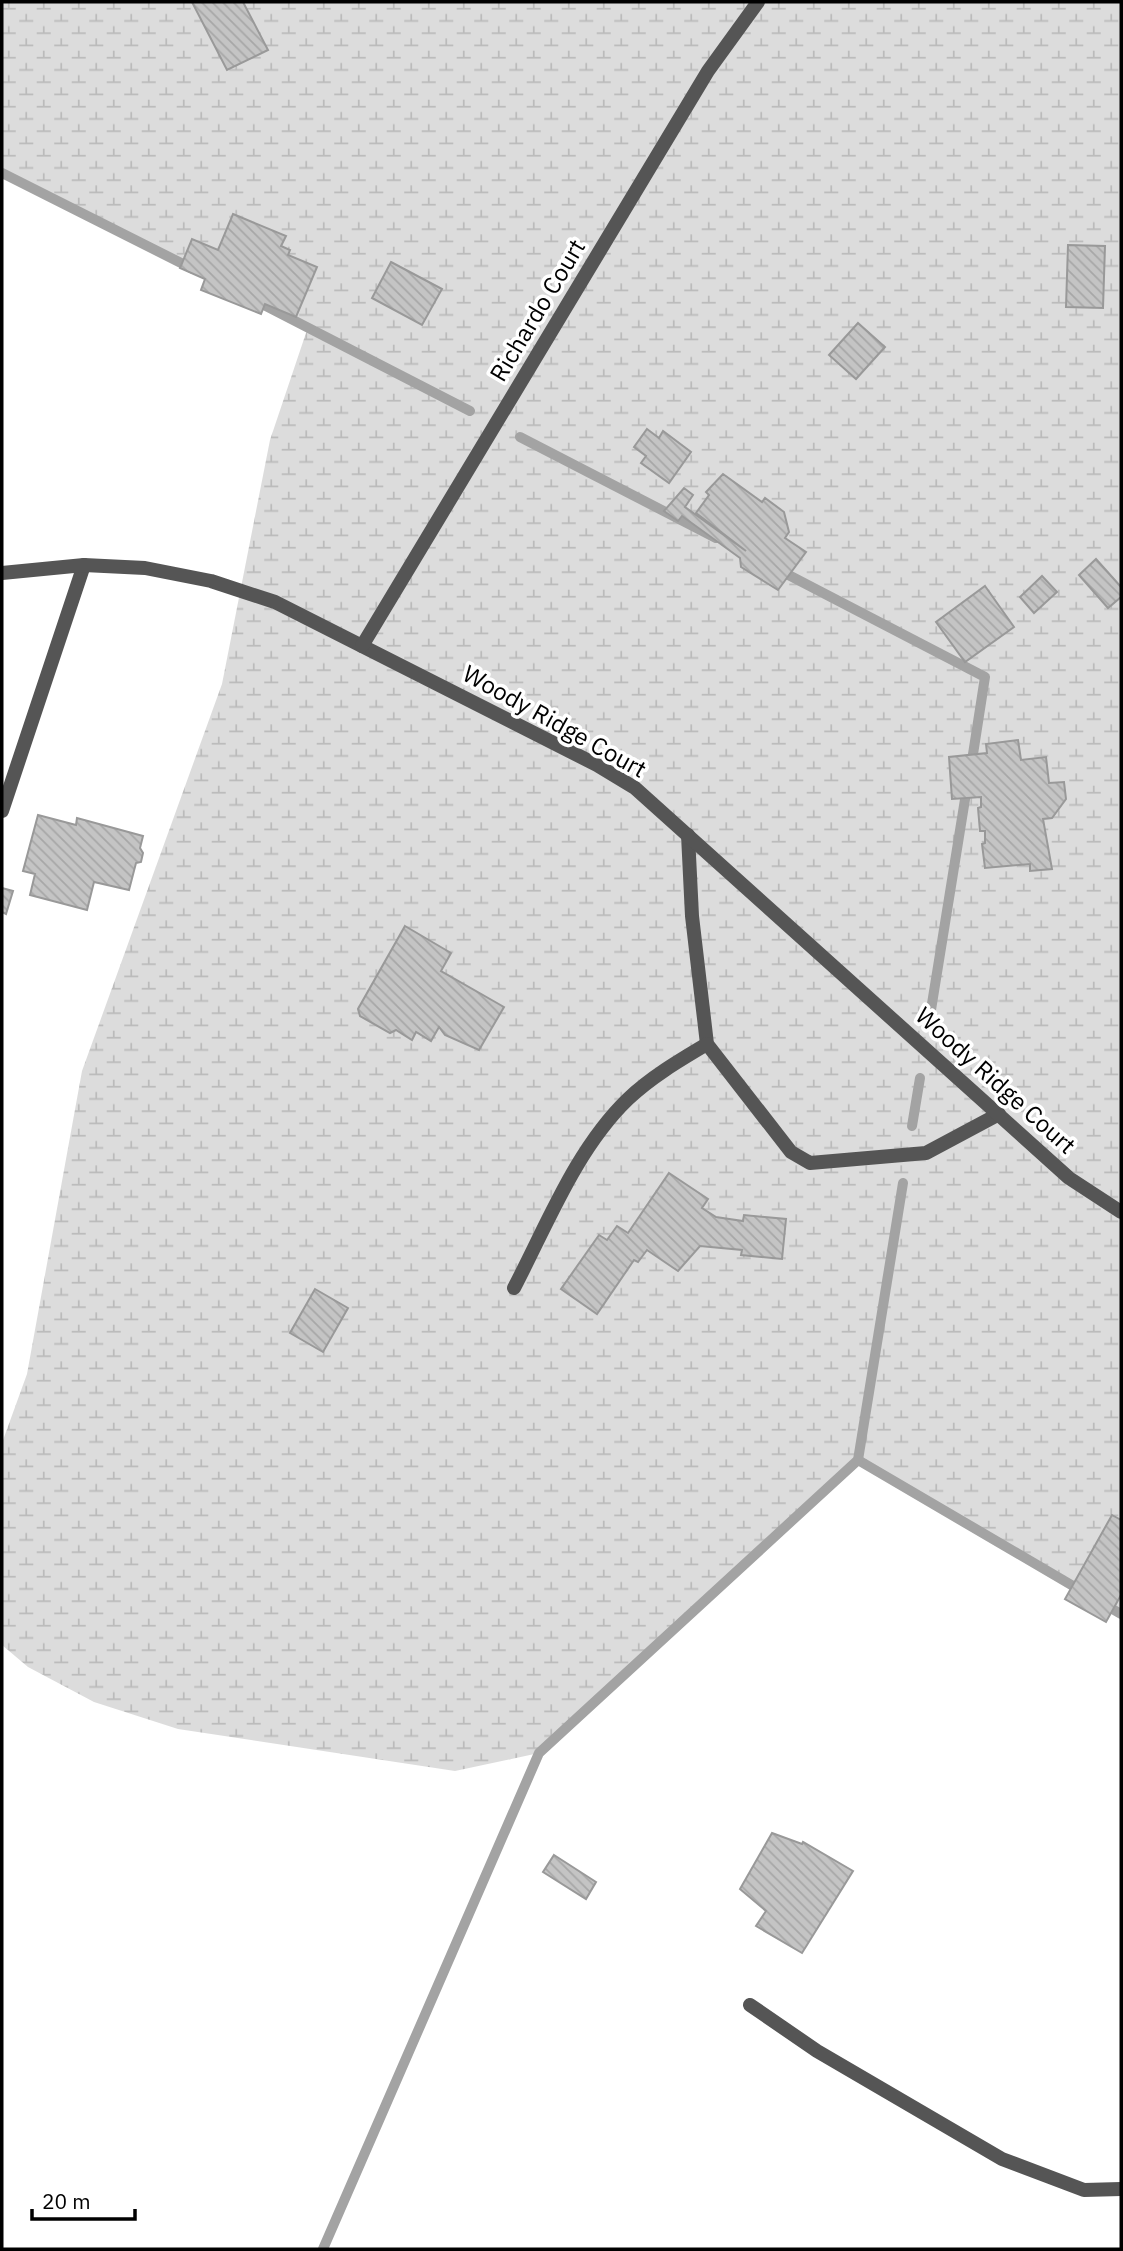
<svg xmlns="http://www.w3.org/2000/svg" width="1123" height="2251" font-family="'IBM Plex Sans',sans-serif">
<defs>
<pattern id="wetland-marsh" width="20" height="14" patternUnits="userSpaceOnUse" patternTransform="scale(1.75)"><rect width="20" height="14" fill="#dcdcdc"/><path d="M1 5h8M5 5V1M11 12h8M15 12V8" fill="none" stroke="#bbb"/></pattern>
<pattern id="building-back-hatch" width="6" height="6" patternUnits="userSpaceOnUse" patternTransform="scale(1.75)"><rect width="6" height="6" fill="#c4c4c4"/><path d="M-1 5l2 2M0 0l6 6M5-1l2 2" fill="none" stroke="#a7a7a7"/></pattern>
</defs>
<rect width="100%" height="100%" fill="#fff"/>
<path fill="url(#wetland-marsh)" d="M 2,2 L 1121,2 L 1121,1613 L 858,1460 L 539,1753 L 455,1771 L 178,1729 L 94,1702 L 28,1667 L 2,1645 L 2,1443 L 27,1374 L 82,1071 L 222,684 L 270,440 L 308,327 L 2,173 Z"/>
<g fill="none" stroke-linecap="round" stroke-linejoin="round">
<g stroke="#a3a3a3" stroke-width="10">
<path d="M 2,173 L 193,269"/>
<path d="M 254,300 L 470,411"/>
<path d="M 520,437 L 716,538"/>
<path d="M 777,569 L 985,677 L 971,767"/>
<path d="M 930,1016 L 967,787"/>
<path d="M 912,1126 L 920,1078"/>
<path d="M 858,1460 L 1085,1593"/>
<path d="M 1102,1603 L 1121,1614"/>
<path d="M 323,2249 L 539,1753 L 858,1460 L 903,1183"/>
</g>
</g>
<g fill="url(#building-back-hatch)" stroke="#999" stroke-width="2">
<path d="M 192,2 L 243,2 L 268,50 L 227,70 Z"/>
<path d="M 233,214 L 286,236 L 281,246 L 290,250 L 288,255 L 317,267 L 296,317 L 265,304 L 261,314 L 201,290 L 205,279 L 180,268 L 192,239 L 218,250 Z"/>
<path d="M 1068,245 L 1105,246 L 1103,308 L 1066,307 Z"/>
<path d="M 391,262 L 442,289 L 422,325 L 372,298 Z"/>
<path d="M 858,323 L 885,347 L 856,379 L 829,355 Z"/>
<path d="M 647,429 L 659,438 L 663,431 L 691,452 L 669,483 L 641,463 L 646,456 L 634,447 Z"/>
<path d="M 723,474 L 762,502 L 765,498 L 784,512 L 789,532 L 785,538 L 806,552 L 778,590 L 741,567 L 740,558 L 682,516 L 678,521 L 664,511 L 684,488 L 693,495 L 685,507 L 746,551 L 696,513 L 709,495 L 706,492 Z"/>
<path d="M 1096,559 L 1121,587 L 1121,597 L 1108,608 L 1079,575 Z"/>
<path d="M 1042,576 L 1057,592 L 1034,613 L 1020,597 Z"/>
<path d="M 985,586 L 1014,627 L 965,662 L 936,622 Z"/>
<path d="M 1018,740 L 1021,760 L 1046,757 L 1049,783 L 1064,782 L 1066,799 L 1052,818 L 1043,819 L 1052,869 L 1030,871 L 1030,864 L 985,868 L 982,844 L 985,843 L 985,831 L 980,831 L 978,808 L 981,807 L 981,797 L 952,799 L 949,757 L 987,753 L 986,744 Z"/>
<path d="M 38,815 L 76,825 L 77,818 L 143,836 L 140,848 L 143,853 L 141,862 L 136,863 L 129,890 L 94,882 L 87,910 L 30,895 L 35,874 L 23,871 Z"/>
<path d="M 2,888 L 13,891 L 6,914 L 2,912 Z"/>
<path d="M 405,926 L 451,953 L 441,971 L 504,1007 L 479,1050 L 445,1035 L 439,1027 L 431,1041 L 416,1032 L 412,1040 L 396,1030 L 390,1033 L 360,1016 L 358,1009 Z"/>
<path d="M 669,1173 L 708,1199 L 702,1208 L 716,1217 L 743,1221 L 744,1215 L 786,1219 L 782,1259 L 741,1255 L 742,1250 L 700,1246 L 678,1271 L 647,1250 L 638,1262 L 634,1260 L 597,1314 L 561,1289 L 599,1235 L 607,1240 L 617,1226 L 628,1233 Z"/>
<path d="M 315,1289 L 348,1308 L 323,1352 L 290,1333 Z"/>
<path d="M 1112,1515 L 1121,1520 L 1121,1595 L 1106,1622 L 1065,1599 Z"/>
<path d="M 772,1833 L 802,1844 L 803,1842 L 853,1871 L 802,1953 L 756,1926 L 766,1911 L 740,1889 Z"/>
<path d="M 554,1855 L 596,1882 L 586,1899 L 543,1872 Z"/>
</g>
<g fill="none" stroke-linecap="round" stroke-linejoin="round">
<g stroke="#555" stroke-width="14">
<path d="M 2,811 L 84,565"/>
<path d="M 688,835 L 692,916 L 707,1044 L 791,1152 L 810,1163 L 926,1153 L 999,1114"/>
<path d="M 514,1288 C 547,1225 576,1149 628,1099 C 651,1077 680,1060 707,1044"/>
</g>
<g stroke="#555" stroke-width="14">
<path d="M 2,573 L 84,565 L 145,568 L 211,581 L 275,602 L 597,765 L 635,788 L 1069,1178 L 1121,1212"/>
<path d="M 362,646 L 708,71 L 758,2"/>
<path d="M 750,2005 L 817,2051 L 1002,2159 L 1084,2190 L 1121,2189"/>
</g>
</g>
<g text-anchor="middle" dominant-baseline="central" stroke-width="7" stroke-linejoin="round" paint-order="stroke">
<g font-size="24" fill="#000" stroke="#fff">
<text transform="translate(537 310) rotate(-59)">Richardo Court</text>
<text transform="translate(555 721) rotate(29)">Woody Ridge Court</text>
<text transform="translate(996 1080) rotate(42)">Woody Ridge Court</text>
</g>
</g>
<rect width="1123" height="2251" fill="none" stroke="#000000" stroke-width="7"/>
<path d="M32 2209v10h103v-10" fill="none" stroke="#000000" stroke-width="3.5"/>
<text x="42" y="2209" font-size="21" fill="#000000" stroke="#ffffff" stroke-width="5" paint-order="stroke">20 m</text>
</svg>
